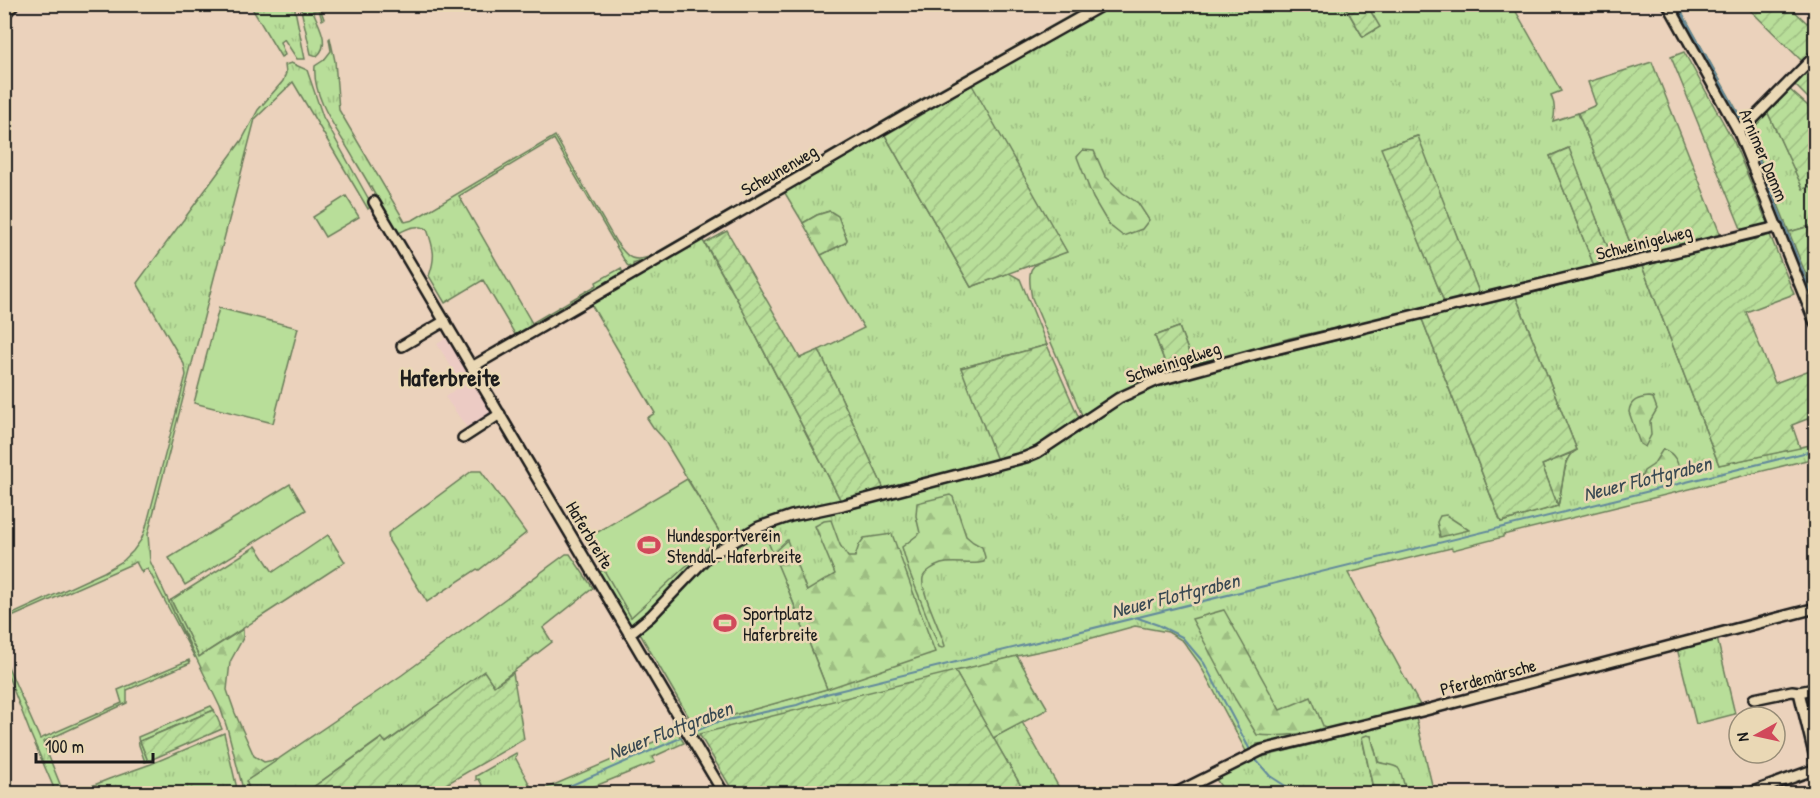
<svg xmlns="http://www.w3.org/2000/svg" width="1820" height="798" font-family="'Patrick Hand',sans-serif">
<defs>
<pattern id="grass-tufts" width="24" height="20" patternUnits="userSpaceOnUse" patternTransform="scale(1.5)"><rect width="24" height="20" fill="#b8de99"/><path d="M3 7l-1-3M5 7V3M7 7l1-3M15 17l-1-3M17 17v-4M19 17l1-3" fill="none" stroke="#9ebe83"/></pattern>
<pattern id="forest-firs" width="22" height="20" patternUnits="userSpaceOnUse" patternTransform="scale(1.5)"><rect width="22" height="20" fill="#b8de99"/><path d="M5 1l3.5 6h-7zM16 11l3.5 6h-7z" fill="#9ebe83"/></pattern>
<pattern id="garden-furrows" width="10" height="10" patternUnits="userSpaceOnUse" patternTransform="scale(1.5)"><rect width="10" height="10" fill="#b8de99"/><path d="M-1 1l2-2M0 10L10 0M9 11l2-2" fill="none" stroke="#9ebe83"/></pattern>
</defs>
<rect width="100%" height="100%" fill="#ebd2bc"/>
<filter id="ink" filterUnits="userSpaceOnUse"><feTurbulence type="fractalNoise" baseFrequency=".0167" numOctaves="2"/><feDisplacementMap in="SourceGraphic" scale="12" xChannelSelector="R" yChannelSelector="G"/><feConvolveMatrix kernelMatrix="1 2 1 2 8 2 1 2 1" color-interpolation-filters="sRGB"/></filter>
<g filter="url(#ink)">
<path fill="#eccbc4" d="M 448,337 L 493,411 L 468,429 L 445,397 L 462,384 L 437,344 Z"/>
<g fill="url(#grass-tufts)" stroke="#6a7d5a" stroke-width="1.5">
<path d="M 250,5 L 294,5 L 305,59 L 297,59 L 284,39 L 280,42 L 285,55 L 281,57 Z"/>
<path d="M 300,5 L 319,5 L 324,19 L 322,20 L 319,10 L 313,11 C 319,26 331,44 317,56 L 311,54 Z"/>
<path d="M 1089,5 L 1098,5 L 953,84 L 944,88 L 943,90 L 649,259 L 642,263 L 638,262 L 633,264 L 633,268 L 632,268 L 627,265 L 554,139 L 459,196 L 532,323 L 597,285 L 596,282 L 621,268 L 623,274 L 547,319 L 516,336 L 483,280 L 445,303 L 429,276 C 436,257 434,249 427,229 C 417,224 408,228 399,233 L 394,228 C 381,205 368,182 354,159 C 339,132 312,99 315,66 L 324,60 L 331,51 L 329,39 L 330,38 L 335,61 L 339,110 L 405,222 L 413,220 L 555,136 L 616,242 C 627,255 629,263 649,257 L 906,108 Z"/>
<path d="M 1109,5 L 1344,5 L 1363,37 L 1379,27 L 1367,5 L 1519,5 L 1514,8 L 1561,91 L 1551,95 C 1555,104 1556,111 1553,121 L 1578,113 L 1636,257 L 1614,263 L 1568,148 L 1550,156 L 1595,268 L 1480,295 L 1417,136 L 1382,148 L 1445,304 L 1290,338 L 1194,366 L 1179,327 L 1155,336 L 1169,373 L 1126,389 L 1085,416 L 1082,415 L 1032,298 C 1024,256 1037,267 1066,251 L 971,85 L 920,115 L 920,111 Z"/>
<path d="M 1673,5 L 1678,5 L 1744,123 L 1739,123 Z"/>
<path d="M 291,63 L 307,70 L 323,117 L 372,205 L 368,209 L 293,82 L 255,119 L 148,534 L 150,561 L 195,658 L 150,573 L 147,569 L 144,570 L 142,573 L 136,562 L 5,620 L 4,618 L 104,572 L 123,561 L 133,551 L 141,540 L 146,527 L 186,375 L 184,364 L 137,283 L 242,140 L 258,110 L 283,81 L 286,73 L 285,65 Z"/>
<path d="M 1767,111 L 1803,188 L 1815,185 L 1815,226 L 1814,225 L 1789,232 L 1749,131 Z"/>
<path d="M 904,119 L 907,122 L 885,135 L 971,287 L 1009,273 L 1020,279 L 1047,345 L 961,368 L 1024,453 L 1045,442 L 1079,418 L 1078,421 L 1035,451 L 885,491 L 729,540 L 648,615 L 636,624 L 630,625 L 626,622 L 600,578 L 599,573 L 604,569 L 631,617 L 700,552 L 722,536 L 663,438 L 653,427 L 647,418 L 655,413 L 591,304 L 584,308 L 583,305 L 699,238 L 702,239 L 738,301 L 841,501 L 884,489 L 819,350 L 864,328 L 821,255 L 845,243 L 847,239 L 837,216 L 829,211 L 817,215 L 803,223 L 785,193 L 781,195 L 780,193 Z"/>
<path d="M 1642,266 L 1719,465 L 1815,444 L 1815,458 L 1503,535 L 1503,537 L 1453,550 L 1451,548 L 1348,573 L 1421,707 L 1285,741 L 1257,744 L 1255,749 L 1247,753 L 1199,663 L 1183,641 L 1168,632 L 1135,626 L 1060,647 L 1017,656 L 836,702 L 744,723 L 695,737 L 690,727 L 826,689 L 789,592 L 763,531 L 730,549 L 692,576 L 713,556 L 764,526 L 1024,461 L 1126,397 L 1162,384 L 1422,319 L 1501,522 L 1558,506 C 1563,490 1562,457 1577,450 L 1516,297 Z"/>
<path d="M 472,471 L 481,471 L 526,533 L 479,570 L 477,569 L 427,602 L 389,541 L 388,533 Z"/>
<path d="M 328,535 L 345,562 L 199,657 L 171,600 L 256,546 L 273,572 Z"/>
<path d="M 566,554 L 570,554 L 593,588 L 543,628 L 552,642 L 494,686 L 484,672 L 385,743 L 381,738 L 305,793 L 251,793 L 246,781 L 402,675 Z"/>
<path d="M 1717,638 L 1735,714 L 1696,724 L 1677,648 Z"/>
<path d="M 5,660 L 40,739 L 122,703 L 118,690 L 189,660 L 190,663 L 127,690 L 127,703 L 43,742 L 62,789 L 66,791 L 63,793 L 54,794 L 53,786 L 31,735 L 5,668 Z"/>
<path d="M 211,706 L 214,710 L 140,741 L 148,761 L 145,762 L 139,745 L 138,737 Z"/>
<path d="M 1416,718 L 1434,793 L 1407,793 L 1398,768 L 1378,762 L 1371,736 L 1362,738 L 1374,793 L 1225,793 L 1216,779 L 1258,758 Z"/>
<path d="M 1022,722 L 1062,793 L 1025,793 L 993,738 Z"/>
<path d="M 677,732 L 684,743 L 653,757 L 655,762 L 578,793 L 535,793 Z"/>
<path d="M 224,733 L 238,793 L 74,793 L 109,779 L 151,764 Z"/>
<path d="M 516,753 L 517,755 L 515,757 L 534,793 L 486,793 L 479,779 L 476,780 L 476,776 Z"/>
</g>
<g fill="url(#forest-firs)" stroke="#6a7d5a" stroke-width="1.5">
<path d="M 1083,150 L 1094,151 L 1105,176 L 1123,193 L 1138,203 L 1149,220 L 1142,229 L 1123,236 L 1109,225 L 1093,198 L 1077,157 Z"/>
<path d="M 830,211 L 838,216 L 847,240 L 845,243 L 821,255 L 803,223 L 817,215 Z"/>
<path d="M 1649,397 L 1653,398 L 1657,409 L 1650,421 L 1651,435 L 1645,447 L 1640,444 L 1629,412 C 1630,400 1639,398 1649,397 Z"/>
<path d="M 1663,449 C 1676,454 1678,463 1681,475 L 1646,484 L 1640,480 L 1644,471 L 1653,465 Z"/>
<path d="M 1571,453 L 1566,462 L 1558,506 L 1542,465 Z"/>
<path d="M 950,495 L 953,497 L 966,536 L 973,542 L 982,547 L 985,557 L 984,562 C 970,566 955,560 941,564 C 935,566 924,572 923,578 C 920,590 941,631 945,646 L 942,648 L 939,647 L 909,571 L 902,547 L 920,533 L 916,516 L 917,503 Z"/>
<path d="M 1446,515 L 1469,530 L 1440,537 L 1437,522 L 1440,516 Z"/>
<path d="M 831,520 L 840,545 L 848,557 L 855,557 L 859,545 L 864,538 L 892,534 L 935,652 L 827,689 L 789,592 L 772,554 L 787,540 L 807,591 L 835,574 L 815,526 L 824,521 Z"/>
<path d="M 171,600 L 199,657 L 243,629 L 243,638 L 230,662 L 227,690 L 235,713 L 254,756 L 264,762 L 279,759 L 246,781 L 251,793 L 244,793 L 228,731 L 220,707 L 169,602 Z"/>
<path d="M 1224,610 L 1280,710 L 1311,697 L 1324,728 C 1301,735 1281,737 1257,735 L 1235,699 L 1192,619 Z"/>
<path d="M 1017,656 L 1048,709 L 993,738 L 955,671 Z"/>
<path d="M 1367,735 L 1371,736 L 1378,762 C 1383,764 1394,765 1398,768 C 1402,771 1404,788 1407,793 L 1374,793 L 1362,737 Z"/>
</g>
<g fill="url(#garden-furrows)" stroke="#6a7d5a" stroke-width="1.5">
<path d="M 1344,5 L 1367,5 L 1380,27 L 1363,37 Z"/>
<path d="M 1745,5 L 1788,5 L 1807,23 L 1815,15 L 1815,48 L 1803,62 Z"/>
<path d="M 1684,52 L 1734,142 L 1768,225 L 1742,231 L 1671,57 Z"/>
<path d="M 1652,62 L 1721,236 L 1636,257 L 1578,113 L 1596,105 L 1588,82 Z"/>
<path d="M 1815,62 L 1815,105 L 1794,84 Z"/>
<path d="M 972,85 L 1067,252 L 971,287 L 885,135 Z"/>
<path d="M 1789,89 L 1809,107 L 1815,143 L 1815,185 L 1803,189 L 1767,111 Z"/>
<path d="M 1418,136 L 1480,295 L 1445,304 L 1381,148 Z"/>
<path d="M 1569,148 L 1614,263 L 1595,268 L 1550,156 Z"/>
<path d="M 1814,225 L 1816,226 L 1816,294 L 1814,295 L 1789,232 Z"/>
<path d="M 727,231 L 800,358 L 819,350 L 884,489 L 841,501 L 738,301 L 705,243 Z"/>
<path d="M 1770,235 L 1794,294 L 1746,312 L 1775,383 L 1815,368 L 1815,416 L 1792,425 L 1800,448 L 1719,465 L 1642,266 Z"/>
<path d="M 1516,297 L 1577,450 L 1542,465 L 1558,506 L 1501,522 L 1422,319 Z"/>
<path d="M 1179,327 L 1194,366 L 1169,373 L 1155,336 Z"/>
<path d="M 1047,345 L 1079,418 L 1045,442 L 1024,453 L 997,460 L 961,368 Z"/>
<path d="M 484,671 L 494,686 L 513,673 L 524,739 L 431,793 L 305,793 L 382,738 L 386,743 Z"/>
<path d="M 955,671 L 1025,793 L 734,793 L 699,734 Z"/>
<path d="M 214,710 L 222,729 L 148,761 L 140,741 Z"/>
</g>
<g fill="#b8de99" stroke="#6a7d5a" stroke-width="1.5">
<path d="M 346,196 L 359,217 L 325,237 L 313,217 Z"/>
<path d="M 219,308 L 298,328 L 273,423 L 194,403 Z"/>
<path d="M 687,479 L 722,536 C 689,560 662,590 631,617 L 586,539 Z"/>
<path d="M 290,484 L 306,510 L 185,585 L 169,558 Z"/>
<path d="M 763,530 L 789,592 L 827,689 L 694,726 L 639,632 L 692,576 L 730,549 Z"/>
</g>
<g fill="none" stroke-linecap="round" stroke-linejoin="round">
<g stroke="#62899c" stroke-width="2">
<path d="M 1677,4 L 1741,119"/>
<path d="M 1749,135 L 1812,295"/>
<path d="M 1138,618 L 1158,625 L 1182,637 L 1204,663 L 1249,748"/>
<path d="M 690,734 L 714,723 L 797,705 L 826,694 L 1816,450"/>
<path d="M 1256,760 L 1270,776 L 1298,794"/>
<path d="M 551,794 L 685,736"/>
</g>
<g stroke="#1c1c1c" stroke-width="14">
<g id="minor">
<path d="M 1668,4 L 1738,130 L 1816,325"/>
<path d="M 1738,130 L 1747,125 L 1816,55"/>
<path d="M 374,202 L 724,794"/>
<path d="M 402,346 L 445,321"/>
<path d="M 472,367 L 905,116 L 1104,4"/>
<path d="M 463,438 L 500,414"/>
<path d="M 629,634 L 651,616 L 707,557 L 759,527 L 791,516 L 843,505 L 1026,457 L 1038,452 L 1119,398 L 1156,381 L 1267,351 L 1777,227"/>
<path d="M 1799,692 L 1816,762"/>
<path d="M 1754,699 L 1792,691 L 1799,692 L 1814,689"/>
<path d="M 1174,794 L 1262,750 L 1422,711 L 1816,608"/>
<path d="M 1747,794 L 1816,769"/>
</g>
</g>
<g stroke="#1c1c1c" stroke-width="18">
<path id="primary" d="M 4,12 L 11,4"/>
</g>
<use href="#minor" stroke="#ead8b5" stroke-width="9"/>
<use href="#primary" stroke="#fedd96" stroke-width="14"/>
</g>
</g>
<defs>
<g id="stadium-bare" transform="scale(1.8)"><path d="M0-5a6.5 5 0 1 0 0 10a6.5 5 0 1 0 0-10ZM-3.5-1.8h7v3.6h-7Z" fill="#d1495b" stroke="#ead8b5" stroke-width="2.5" paint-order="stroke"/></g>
</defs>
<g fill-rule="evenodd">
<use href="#stadium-bare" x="649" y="545"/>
<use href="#stadium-bare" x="725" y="623"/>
</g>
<g text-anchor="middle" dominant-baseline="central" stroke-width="5" stroke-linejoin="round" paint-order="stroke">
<g font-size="18" fill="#1c1c1c" stroke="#ead8b5">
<text transform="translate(1764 155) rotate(67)">Arnimer Damm</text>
<text transform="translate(779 170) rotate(-30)">Scheunenweg</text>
<text transform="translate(1644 242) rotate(-14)">Schweinigelweg</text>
<text transform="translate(1173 362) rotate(-18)">Schweinigelweg</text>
<text transform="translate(590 535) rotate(59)">Haferbreite</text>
<text transform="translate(1488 677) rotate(-15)">Pferdemärsche</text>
</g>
<g font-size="18" fill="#1c1c1c" stroke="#ead8b5" text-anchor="start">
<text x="667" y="535">Hundesportverein<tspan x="667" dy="21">Stendal- Haferbreite</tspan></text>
<text x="743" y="613">Sportplatz<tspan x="743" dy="21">Haferbreite</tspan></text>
</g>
<g font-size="20" font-style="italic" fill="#394952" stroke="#ead8b5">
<text transform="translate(1647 478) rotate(-14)">Neuer Flottgraben</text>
<text transform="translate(1175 595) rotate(-14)">Neuer Flottgraben</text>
<text transform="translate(670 730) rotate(-21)">Neuer Flottgraben</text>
</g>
<g font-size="24" font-weight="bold" fill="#1c1c1c" stroke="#ead8b5">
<text x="450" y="377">Haferbreite</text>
</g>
</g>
<rect width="1820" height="798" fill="none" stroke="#ead8b5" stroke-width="24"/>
<rect x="12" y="12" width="1796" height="774" fill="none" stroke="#1c1c1c" stroke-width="2" filter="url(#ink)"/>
<g transform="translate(1757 735) rotate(262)"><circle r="28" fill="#ead8b5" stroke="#988d78" stroke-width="1.5"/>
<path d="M0-4.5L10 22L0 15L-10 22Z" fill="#d1495b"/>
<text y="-9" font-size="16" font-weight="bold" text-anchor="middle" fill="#1c1c1c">N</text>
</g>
<path d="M36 753v9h117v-9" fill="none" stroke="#1c1c1c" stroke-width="3"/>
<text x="45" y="753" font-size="18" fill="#1c1c1c" stroke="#ead8b5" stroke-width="4.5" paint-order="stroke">100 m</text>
</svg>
